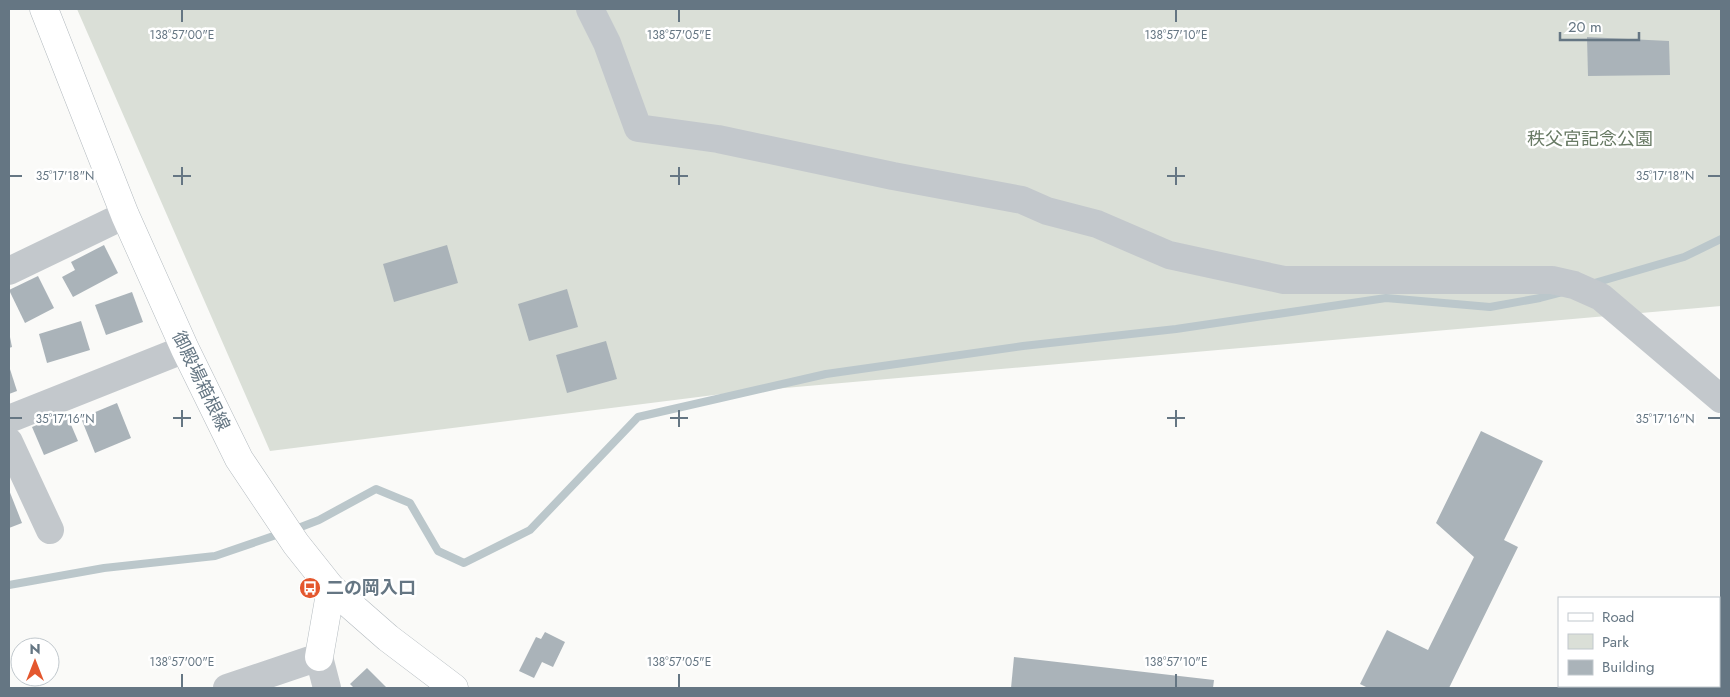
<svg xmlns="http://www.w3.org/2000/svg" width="1730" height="697" font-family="Jost,'Noto Sans JP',sans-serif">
<rect width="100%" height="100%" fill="#fafaf8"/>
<path fill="#dadfd7" d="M 77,9 L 1721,9 L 1721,306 L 738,392 L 270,451 Z"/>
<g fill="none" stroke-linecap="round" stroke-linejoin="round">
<g stroke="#bbc7cb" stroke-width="8">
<path d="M 1591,284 L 1684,257 L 1721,239"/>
<path d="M 293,530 L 319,520 L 376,489 L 410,503 L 438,551 L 464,563 L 530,530 L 638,417 L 826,374 L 1023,346 L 1176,329 L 1386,298 L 1490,307 L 1540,298 L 1563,292"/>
<path d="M 9,585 L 104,568 L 215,556 L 282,533"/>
</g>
</g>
<g fill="#aab3b9">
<path d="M 1587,37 L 1669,41 L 1670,75 L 1588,76 Z"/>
<path d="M 104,245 L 118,273 L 73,297 L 62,277 L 75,270 L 71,262 Z"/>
<path d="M 447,245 L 458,283 L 394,302 L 383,264 Z"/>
<path d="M 38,276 L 54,308 L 25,323 L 9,290 Z"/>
<path d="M 567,289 L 578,327 L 529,341 L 518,304 Z"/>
<path d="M 132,292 L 143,322 L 106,335 L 95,305 Z"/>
<path d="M 81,321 L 90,350 L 47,363 L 39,334 Z"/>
<path d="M 9,332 L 12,347 L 9,348 Z"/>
<path d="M 606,341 L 617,379 L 567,393 L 556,355 Z"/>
<path d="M 9,366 L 17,391 L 9,394 Z"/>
<path d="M 117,403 L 131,438 L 95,453 L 81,418 Z"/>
<path d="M 66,413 L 78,441 L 44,455 L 32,427 Z"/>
<path d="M 1481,431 L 1543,461 L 1504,540 L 1518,547 L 1449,688 L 1368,688 L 1360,684 L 1387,630 L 1428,650 L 1474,557 L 1436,523 Z"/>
<path d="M 9,490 L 22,523 L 9,528 Z"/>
<path d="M 545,632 L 565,642 L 553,667 L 542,662 L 534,678 L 519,671 L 536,637 L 541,639 Z"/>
<path d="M 1014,657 L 1214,680 L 1213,688 L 1011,688 Z"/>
<path d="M 367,668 L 387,688 L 354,688 L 350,684 Z"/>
</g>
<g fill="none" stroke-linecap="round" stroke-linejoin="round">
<g stroke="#b3babf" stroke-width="29">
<g id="secondary">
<path d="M 44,9 L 125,215 L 185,349 L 239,459 L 296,544 L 331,588 L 388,638 L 454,688"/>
<path d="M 319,657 L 331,588"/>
</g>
</g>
<g stroke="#c3c8cc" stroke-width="28">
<path d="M 590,9 L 607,43 L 638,128 L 718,139 L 893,176 L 1022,200 L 1047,211 L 1097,224 L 1169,255 L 1284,280 L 1552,280 L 1574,285 L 1601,297 L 1721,399"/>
<path d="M 9,271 L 125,215"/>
<path d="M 9,419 L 185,349"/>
<path d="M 9,442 L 50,530"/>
<path d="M 227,688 L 319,657 L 327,688"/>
</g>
<use href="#secondary" stroke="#fff" stroke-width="28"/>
</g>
<path fill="none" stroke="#657683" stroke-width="2" d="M 182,10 L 182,22M 679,10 L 679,22M 1176,10 L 1176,22M 182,167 L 182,185M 679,167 L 679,185M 1176,167 L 1176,185M 10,176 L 22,176M 173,176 L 191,176M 670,176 L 688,176M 1167,176 L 1185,176M 1708,176 L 1720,176M 182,410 L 182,427M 679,410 L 679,427M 1176,410 L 1176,427M 10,418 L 22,418M 173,418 L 191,418M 670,418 L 688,418M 1167,418 L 1185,418M 1708,418 L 1720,418M 182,674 L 182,687M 679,674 L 679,687M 1176,674 L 1176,687"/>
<defs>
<g id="bus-disc" transform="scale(1.125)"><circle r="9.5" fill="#e4572e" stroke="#fff"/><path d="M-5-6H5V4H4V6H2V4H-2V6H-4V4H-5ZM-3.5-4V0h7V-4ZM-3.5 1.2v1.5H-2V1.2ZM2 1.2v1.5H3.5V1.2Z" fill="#fff"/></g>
</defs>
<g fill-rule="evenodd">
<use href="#bus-disc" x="310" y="588"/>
</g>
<g text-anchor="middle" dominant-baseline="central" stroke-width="5" stroke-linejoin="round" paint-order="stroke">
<g font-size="18" fill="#687a64" stroke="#fff">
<text x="1590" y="139">秩父宮記念公園</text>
</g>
<g font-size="18" fill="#657683" stroke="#fff">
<text transform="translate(201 381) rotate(64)">御殿場箱根線</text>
</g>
<g font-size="18" font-weight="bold" fill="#657683" stroke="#fff" text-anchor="start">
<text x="326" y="588">二の岡入口</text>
</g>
</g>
<g font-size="12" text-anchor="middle" fill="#657683" stroke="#fff" stroke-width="5" stroke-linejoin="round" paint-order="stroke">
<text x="182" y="39">138°57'00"E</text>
<text x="679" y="39">138°57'05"E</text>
<text x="1176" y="39">138°57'10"E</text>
<text x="65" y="180">35°17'18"N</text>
<text x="1665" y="180">35°17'18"N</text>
<text x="65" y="423">35°17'16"N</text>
<text x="1665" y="423">35°17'16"N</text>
<text x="182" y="666">138°57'00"E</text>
<text x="679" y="666">138°57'05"E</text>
<text x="1176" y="666">138°57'10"E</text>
</g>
<rect width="1730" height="697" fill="none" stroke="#657683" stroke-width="20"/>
<rect x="1558" y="597" width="162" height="90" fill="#ffffff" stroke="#c1c8cd"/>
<rect x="1568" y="613" width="25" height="8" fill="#ffffff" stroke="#c1c8cd"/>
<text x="1602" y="622" font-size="15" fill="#657683">Road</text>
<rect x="1568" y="634" width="25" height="15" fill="#dadfd7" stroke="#c1c8cd"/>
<text x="1602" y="647" font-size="15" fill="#657683">Park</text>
<rect x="1568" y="660" width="25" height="15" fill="#aab3b9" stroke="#c1c8cd"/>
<text x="1602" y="672" font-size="15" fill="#657683">Building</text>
<g transform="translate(35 662)"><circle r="24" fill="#ffffff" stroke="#c1c8cd"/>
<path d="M0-4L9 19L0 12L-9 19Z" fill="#e4572e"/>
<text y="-8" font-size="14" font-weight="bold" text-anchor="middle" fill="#657683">N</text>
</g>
<path d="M1560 32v8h79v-8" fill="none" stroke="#657683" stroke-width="2.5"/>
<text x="1568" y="32" font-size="15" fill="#657683" stroke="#ffffff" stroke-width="4" paint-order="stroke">20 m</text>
</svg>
